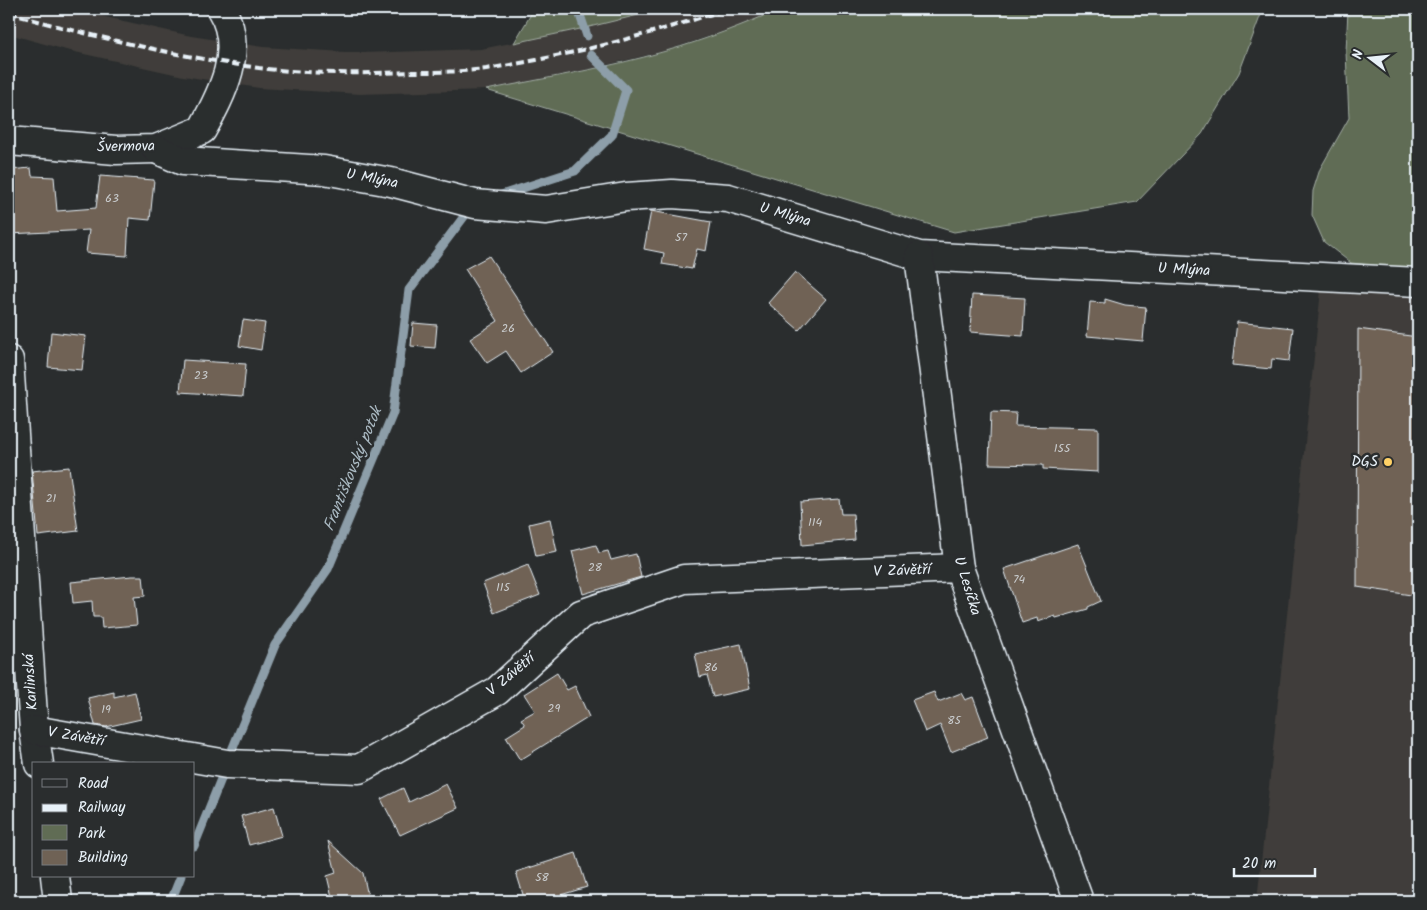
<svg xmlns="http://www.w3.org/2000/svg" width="1427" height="910" font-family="Kalam,sans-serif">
<rect width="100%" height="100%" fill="#2a2d2e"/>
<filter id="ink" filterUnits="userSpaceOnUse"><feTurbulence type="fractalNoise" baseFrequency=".02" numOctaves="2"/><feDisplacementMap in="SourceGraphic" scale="10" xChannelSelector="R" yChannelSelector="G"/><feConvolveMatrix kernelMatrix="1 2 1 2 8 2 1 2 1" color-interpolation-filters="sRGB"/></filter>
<g filter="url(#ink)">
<g fill="#3f3d3a">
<path d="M 9,9 L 70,9 L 191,36 L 263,47 L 361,53 L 481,49 L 585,28 L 663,9 L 780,9 L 734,28 L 665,51 L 581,71 L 486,90 L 360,94 L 259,88 L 183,76 L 66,50 L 9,34 Z"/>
<path d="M 1321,290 L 1418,294 L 1418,901 L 1257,901 Z"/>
</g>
<g fill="#606c54" stroke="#a4aea6">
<path d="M 534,9 L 663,9 L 585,28 L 514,43 Z"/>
<path d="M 780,9 L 1263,9 L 1239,73 L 1202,134 L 1137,202 L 954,232 L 486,90 C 546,78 607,68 666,51 C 705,40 743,25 780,9 Z"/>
<path d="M 1348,9 L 1418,9 L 1418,270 L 1351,263 L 1324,242 L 1312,215 L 1313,191 L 1320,169 L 1349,118 L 1346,52 Z"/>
</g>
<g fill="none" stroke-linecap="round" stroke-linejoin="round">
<g stroke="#8d9ea9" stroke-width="9">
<path d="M 584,9 L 580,15 L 587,36"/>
<path d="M 498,196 L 575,171 L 612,135 L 626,90 L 591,55"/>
<path d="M 230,755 L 275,645 L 328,569 L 393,413 L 409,290 L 472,206"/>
<path d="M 194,846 L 221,779"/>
<path d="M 171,901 L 181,876"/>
</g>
</g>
<g fill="#6f6255" stroke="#e8f1f8">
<path d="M 31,168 L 32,176 L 54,177 L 57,211 L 96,208 L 100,176 L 154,180 L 150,220 L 129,218 L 127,256 L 86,253 L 89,230 L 9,234 L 9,170 Z"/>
<path d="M 651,211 L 711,222 L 706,251 L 697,249 L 692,269 L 662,264 L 664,253 L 644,249 Z"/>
<path d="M 489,256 L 553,352 L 521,373 L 506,351 L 487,363 L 470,339 L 498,321 L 465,269 Z"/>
<path d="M 795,272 L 826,299 L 799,330 L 768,303 Z"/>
<path d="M 972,295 L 1025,298 L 1023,336 L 970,332 Z"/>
<path d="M 1105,299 L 1125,305 L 1146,307 L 1143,341 L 1087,336 L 1090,302 L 1105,303 Z"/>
<path d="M 243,320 L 265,323 L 261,350 L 239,346 Z"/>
<path d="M 1237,322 L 1293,328 L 1289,361 L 1272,359 L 1271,369 L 1232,365 Z"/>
<path d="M 413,323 L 437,325 L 435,348 L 411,346 Z"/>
<path d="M 1358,329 L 1418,337 L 1418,596 L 1357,587 Z"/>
<path d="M 51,332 L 86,336 L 82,370 L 48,367 Z"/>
<path d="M 183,360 L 246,364 L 243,396 L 180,392 Z"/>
<path d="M 991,412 L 1016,413 L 1015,426 L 1098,428 L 1098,472 L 1043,469 L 1043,465 L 989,464 Z"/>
<path d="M 69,467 L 78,531 L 38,536 L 32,471 Z"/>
<path d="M 839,499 L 841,514 L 853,514 L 855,540 L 802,545 L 800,502 Z"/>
<path d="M 550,519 L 557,552 L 536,556 L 529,524 Z"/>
<path d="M 1078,544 L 1101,601 L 1088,607 L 1088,609 L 1056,618 L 1055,616 L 1038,622 L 1037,618 L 1022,623 L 1004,569 Z"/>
<path d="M 596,545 L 599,553 L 608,551 L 611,560 L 636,554 L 641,577 L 583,594 L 572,551 Z"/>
<path d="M 528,565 L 540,595 L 494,613 L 483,583 Z"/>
<path d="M 132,576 L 143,576 L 145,596 L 134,597 L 137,625 L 102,628 L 101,617 L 93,617 L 92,601 L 73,603 L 71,582 Z"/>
<path d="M 741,644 L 750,689 L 713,697 L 707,675 L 700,677 L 695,654 Z"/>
<path d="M 557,673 L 567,690 L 575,686 L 589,717 L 520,760 L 506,737 L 525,725 L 521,719 L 535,711 L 524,694 Z"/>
<path d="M 114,692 L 114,697 L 135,692 L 141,719 L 106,727 L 95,725 L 88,698 Z"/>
<path d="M 934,692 L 938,702 L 961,693 L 965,700 L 973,697 L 988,737 L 951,752 L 940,725 L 925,732 L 912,700 Z"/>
<path d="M 446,784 L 458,808 L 400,835 L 381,799 L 403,788 L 409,802 Z"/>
<path d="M 274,807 L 282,836 L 249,845 L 241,816 Z"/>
<path d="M 328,841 L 363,873 L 369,901 L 333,901 L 327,876 L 336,873 Z"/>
<path d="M 576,853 L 587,887 L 541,901 L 525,901 L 516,872 Z"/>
</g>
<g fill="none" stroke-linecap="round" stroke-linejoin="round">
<g stroke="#e8f1f8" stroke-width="31">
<g id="minor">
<path d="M 9,141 L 116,150 L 156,149 L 202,130 C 222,94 246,49 221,9"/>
<path d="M 156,149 L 183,161 L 324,170 L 391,182 L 475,204 L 546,210 L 626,197 L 672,194 L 728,198 L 919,256 L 1418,282"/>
<path d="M 919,256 L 959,568 L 1079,901"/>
<path d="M 9,360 L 34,730 L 39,764"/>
<path d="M 34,730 L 227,764 L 359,769 L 497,691 L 581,614 L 684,579 L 959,568"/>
<path d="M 55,876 L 58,901"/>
</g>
</g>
<use href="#minor" stroke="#2a2d2e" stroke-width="28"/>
<path stroke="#e8f1f8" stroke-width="4" stroke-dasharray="8 4" stroke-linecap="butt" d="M 9,13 C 91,36 175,56 259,68 C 309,74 360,74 410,72 C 435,72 461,72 486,69 C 568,56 649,35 727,9"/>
</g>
</g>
<circle fill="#ffd166" stroke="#2a2d2e" stroke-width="2" cx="1388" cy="462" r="5"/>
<g text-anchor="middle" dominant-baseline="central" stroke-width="5" stroke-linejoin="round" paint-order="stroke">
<g font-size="12" fill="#cacdcf">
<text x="112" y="198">63</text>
<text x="681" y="237">57</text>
<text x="508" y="328">26</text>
<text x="201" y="375">23</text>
<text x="1062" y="448">155</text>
<text x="51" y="498">21</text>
<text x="815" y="522">114</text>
<text x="595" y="567">28</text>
<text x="1019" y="579">74</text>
<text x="503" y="587">115</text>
<text x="711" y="667">86</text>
<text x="554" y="708">29</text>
<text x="106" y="709">19</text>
<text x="954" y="720">85</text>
<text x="542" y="877">58</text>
</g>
<g font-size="15" fill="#e8f1f8" stroke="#2a2d2e">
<text transform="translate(126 147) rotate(-1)">Švermova</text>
<text transform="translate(372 179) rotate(11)">U Mlýna</text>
<text transform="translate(785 215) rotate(16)">U Mlýna</text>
<text transform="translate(1184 270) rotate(3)">U Mlýna</text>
<text transform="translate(902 571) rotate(-2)">V Závětří</text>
<text transform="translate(967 586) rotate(73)">U Lesíčka</text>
<text transform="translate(511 675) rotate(-40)">V Závětří</text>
<text transform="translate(31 682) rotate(-94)">Karlinská</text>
<text transform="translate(76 737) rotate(10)">V Závětří</text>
</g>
<g font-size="15" fill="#e8f1f8" stroke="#2a2d2e" text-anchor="end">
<text x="1378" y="462">DGS</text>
</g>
<g font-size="16" font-style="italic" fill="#abbac3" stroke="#2a2d2e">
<text transform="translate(353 469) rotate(-68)">Františkovský potok</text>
</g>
</g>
<rect width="1427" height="910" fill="none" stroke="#2a2d2e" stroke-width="30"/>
<rect x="15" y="15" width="1397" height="880" fill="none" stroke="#e8f1f8" stroke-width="2" filter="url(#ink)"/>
<rect x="32" y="762" width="162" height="115" fill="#2a2d2e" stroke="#767b7f"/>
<rect x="42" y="779" width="25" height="8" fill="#2a2d2e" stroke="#767b7f"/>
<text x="78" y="788" font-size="15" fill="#e8f1f8">Road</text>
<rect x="42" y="804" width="25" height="8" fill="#e8f1f8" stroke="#767b7f"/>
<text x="78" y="812" font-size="15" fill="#e8f1f8">Railway</text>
<rect x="42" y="825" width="25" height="15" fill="#606c54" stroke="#767b7f"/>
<text x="78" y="838" font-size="15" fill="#e8f1f8">Park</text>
<rect x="42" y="850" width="25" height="15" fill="#6f6255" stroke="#767b7f"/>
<text x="78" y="862" font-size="15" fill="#e8f1f8">Building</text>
<g transform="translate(1370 58) rotate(286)" stroke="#2a2d2e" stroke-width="4" paint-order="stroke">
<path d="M0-4L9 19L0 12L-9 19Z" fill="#e8f1f8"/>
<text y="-8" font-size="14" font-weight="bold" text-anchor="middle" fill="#e8f1f8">N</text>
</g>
<path d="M1234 868v8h81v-8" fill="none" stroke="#e8f1f8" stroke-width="2.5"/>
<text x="1242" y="868" font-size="15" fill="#e8f1f8" stroke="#2a2d2e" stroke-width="4" paint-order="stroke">20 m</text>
</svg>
